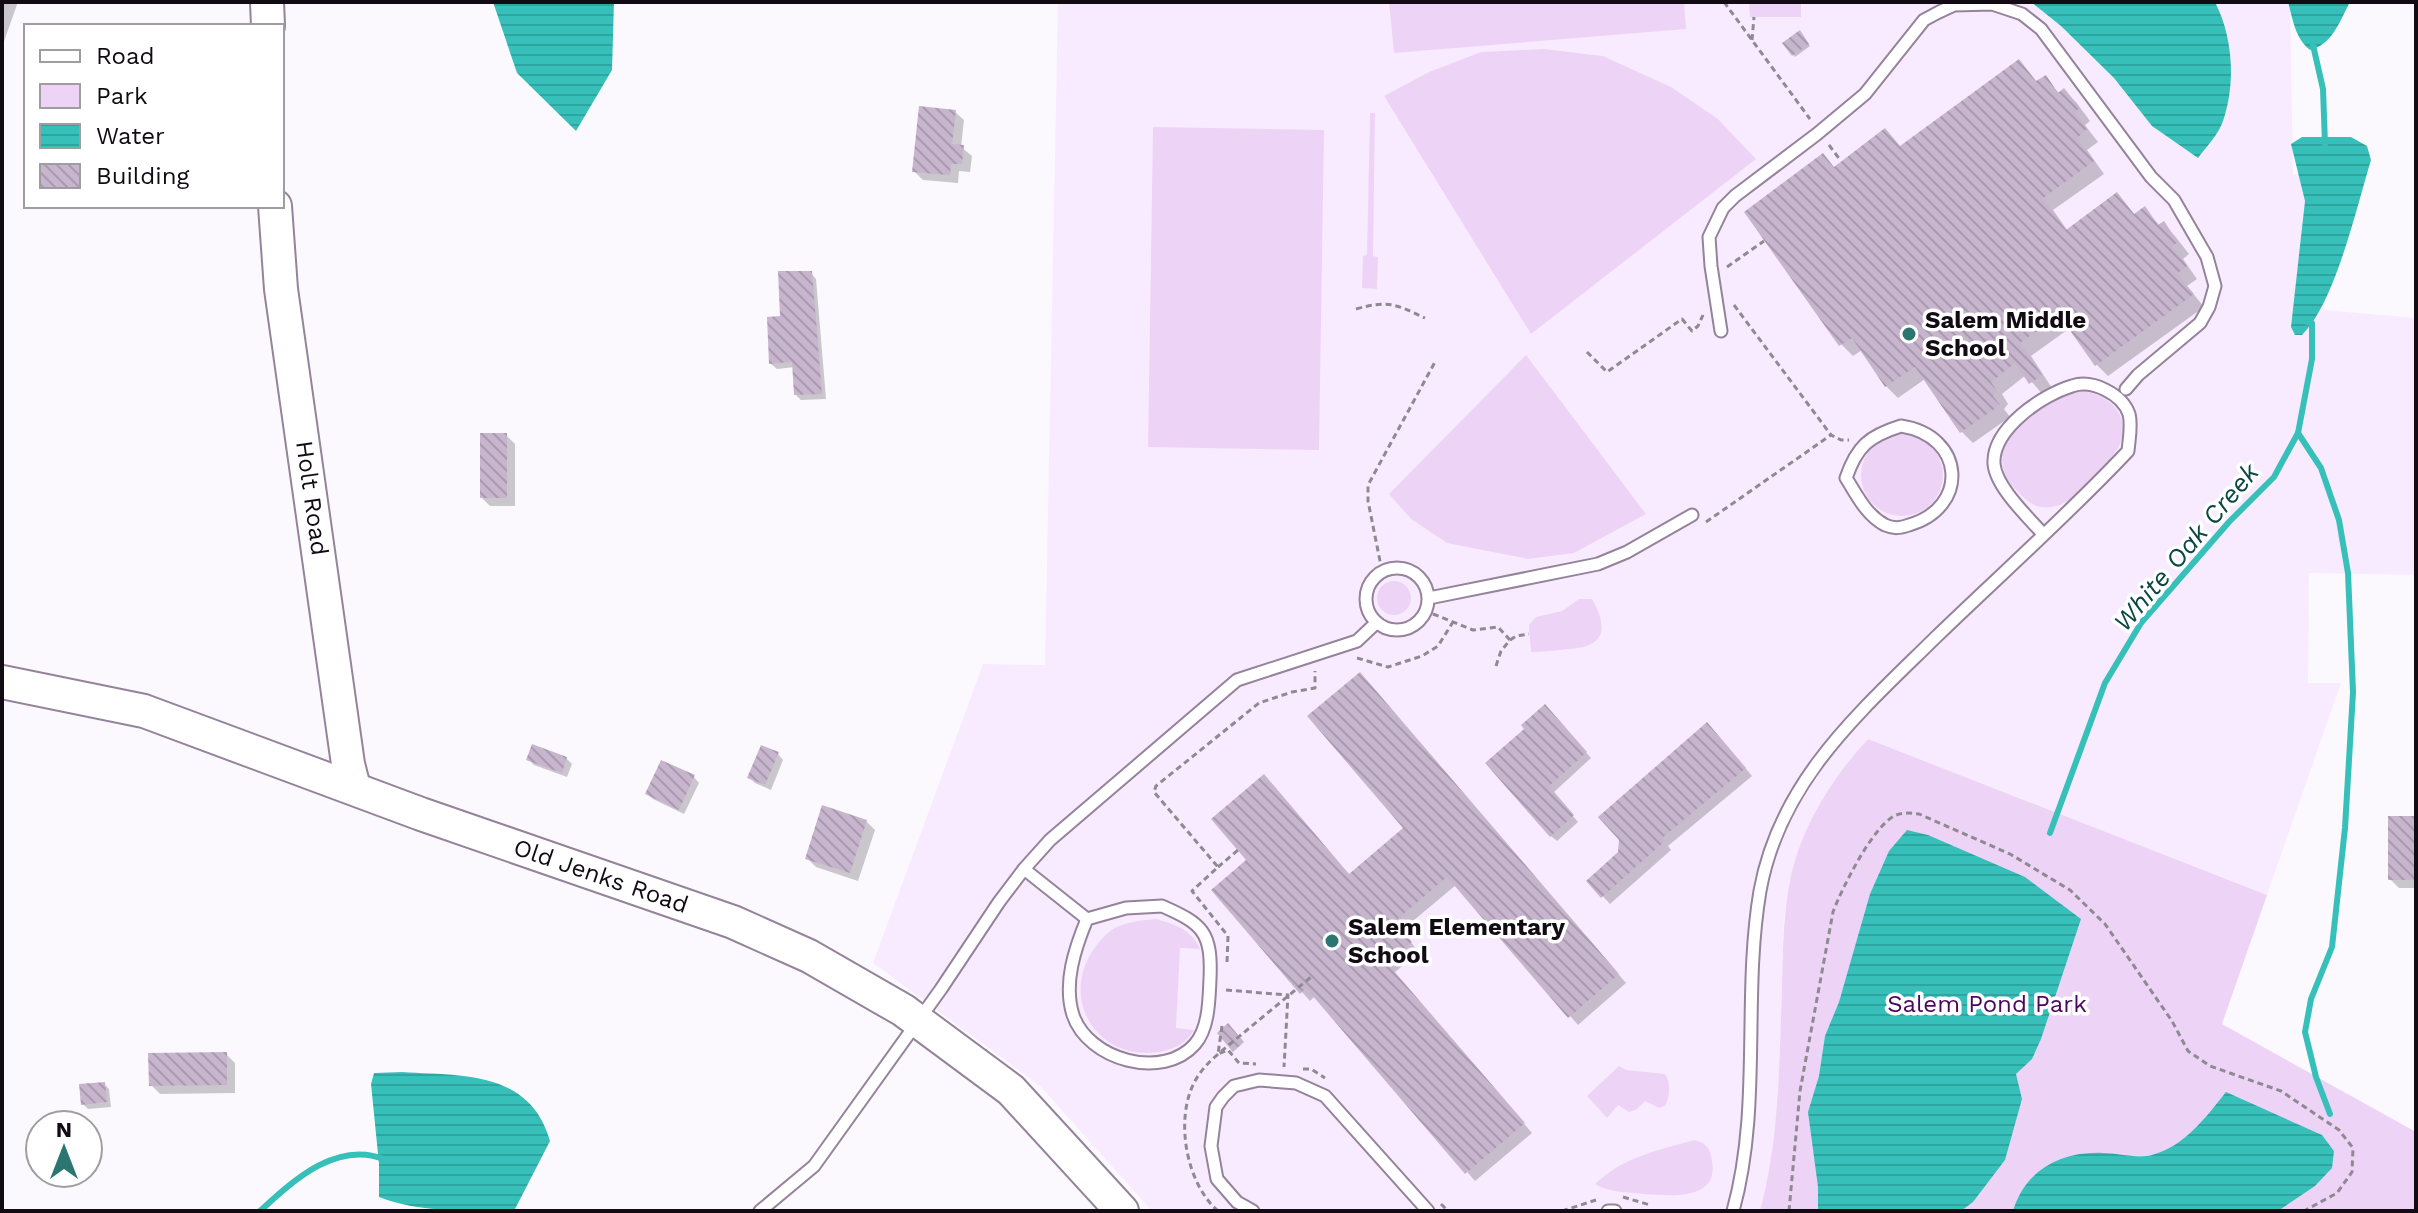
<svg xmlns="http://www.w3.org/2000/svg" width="2418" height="1213" font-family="'Work Sans',sans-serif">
<defs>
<pattern id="water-rules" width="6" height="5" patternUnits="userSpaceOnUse" patternTransform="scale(2)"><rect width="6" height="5" fill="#37c0ba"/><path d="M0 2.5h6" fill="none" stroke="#30a49f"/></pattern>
<pattern id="building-back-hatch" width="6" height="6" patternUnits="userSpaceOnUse" patternTransform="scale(2)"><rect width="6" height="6" fill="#c7b5ce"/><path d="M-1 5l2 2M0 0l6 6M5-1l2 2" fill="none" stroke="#aa9ab0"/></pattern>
</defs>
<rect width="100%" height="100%" fill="#fcf9fe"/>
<path fill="#f9ebff" d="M 1058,2 L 2290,2 L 2293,174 L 2332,176 L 2324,310 L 2416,318 L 2416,575 L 2309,573 L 2308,683 L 2341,683 L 2267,895 L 1868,739 L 1833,782 L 1817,809 L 1803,840 L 1792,874 L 1784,918 L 1778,1109 L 1768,1182 L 1760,1211 L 1152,1211 L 1040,1086 L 873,963 L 983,664 L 1045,665 Z"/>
<g fill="#edd4f7">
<path d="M 1389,2 L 1684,2 L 1686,29 L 1394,53 Z"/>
<path d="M 1749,2 L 1801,2 L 1801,17 L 1750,17 Z"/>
<path d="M 1544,49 L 1603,56 L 1671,87 L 1718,119 L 1756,159 L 1531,334 L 1384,96 L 1429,72 L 1481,52 Z"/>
<path d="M 1370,113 L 1375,113 L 1373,256 L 1378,257 L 1377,289 L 1362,288 L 1363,256 L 1367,255 Z"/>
<path d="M 1153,127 L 1324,130 L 1319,450 L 1148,447 Z"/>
<path d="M 1526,355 L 1646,514 L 1574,553 L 1528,559 L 1447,543 L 1411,519 L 1389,494 Z"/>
<path d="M 2076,390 C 2103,392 2131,410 2121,441 C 2117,456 2083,490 2069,500 C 2059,507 2045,510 2034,505 C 2027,501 2021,495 2015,489 C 1975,446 2038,402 2076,390 Z"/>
<circle cx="1902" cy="475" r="41"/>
<circle cx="1394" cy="598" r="17"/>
<path d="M 1579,599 L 1592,599 C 1609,629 1605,647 1569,649 C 1556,650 1543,652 1531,652 L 1529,625 L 1536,617 L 1562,611 Z"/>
<path d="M 1868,739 L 2267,895 L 2222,1024 L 2416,1132 L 2416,1211 L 1760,1211 C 1780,1137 1779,1062 1782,986 C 1783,949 1783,913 1791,876 C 1803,824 1832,778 1868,739 Z"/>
<path d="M 1156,919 C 1175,924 1192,930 1200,949 L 1180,948 L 1176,1028 L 1194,1030 C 1186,1044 1174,1049 1159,1052 C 1097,1062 1057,997 1096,946 C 1100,941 1107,933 1113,929 C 1125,922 1142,920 1156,919 Z"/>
<path d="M 1619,1066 L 1626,1070 L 1665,1074 C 1671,1082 1670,1098 1665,1106 L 1659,1108 L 1645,1101 L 1636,1110 L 1629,1112 L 1618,1105 L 1607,1118 L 1587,1096 Z"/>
<path d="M 1694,1140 C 1704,1142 1709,1146 1711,1156 C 1723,1201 1673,1196 1644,1194 C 1628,1192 1609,1193 1595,1184 C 1625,1156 1656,1151 1694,1140 Z"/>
</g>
<g fill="url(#water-rules)">
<path d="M 493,2 L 614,2 L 612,70 L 576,131 L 517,73 Z"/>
<path d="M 2031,2 L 2215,2 C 2233,37 2236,83 2223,121 C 2219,134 2206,147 2198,158 L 2152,126 L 2114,78 L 2061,26 Z"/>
<path d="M 2288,2 L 2350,2 C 2340,21 2332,45 2310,50 C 2295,38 2293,20 2288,2 Z"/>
<path d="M 2302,137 L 2351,137 L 2367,146 L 2371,160 C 2357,206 2335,303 2302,335 L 2295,335 L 2291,327 L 2305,201 L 2291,144 Z"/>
<path d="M 1907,830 L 1928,835 L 2025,877 L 2081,919 L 2041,1039 L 2032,1059 L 2016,1074 L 2022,1099 L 2005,1160 L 1973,1202 L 1961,1211 L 1818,1211 L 1818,1187 L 1808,1112 L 1819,1076 L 1825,1036 L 1839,1002 L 1870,894 L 1889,851 Z"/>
<path d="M 402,1072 C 462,1076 530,1070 550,1141 L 514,1211 C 471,1211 419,1213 379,1197 L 379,1164 L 371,1084 L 374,1073 Z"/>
<path d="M 2226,1092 L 2322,1135 L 2334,1151 L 2332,1168 L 2315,1186 L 2278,1211 L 2013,1211 C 2025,1170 2061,1151 2103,1153 C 2118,1153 2137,1159 2152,1155 C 2185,1146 2206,1117 2226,1092 Z"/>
</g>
<g fill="#0003">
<path d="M 2,2 L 18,2 L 2,47 Z"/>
<path d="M 1802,35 L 1810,46 L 1795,57 L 1785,43 Z"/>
<path d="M 2019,62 L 2037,83 L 2045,78 L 2060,94 L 2064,91 L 2076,102 L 2090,121 L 2085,125 L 2098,142 L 2087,150 L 2104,174 L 2053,210 L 2068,231 L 2116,194 L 2135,215 L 2145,209 L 2160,226 L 2163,224 L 2175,236 L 2189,254 L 2183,259 L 2197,279 L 2187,286 L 2204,307 L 2108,376 L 2096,364 L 2070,328 L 2031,356 L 2052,388 L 2043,395 L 2026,375 L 2002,394 L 2008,404 L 2004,409 L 2010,417 L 1973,443 L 1962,432 L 1925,379 L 1898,398 L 1886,386 L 1862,350 L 1853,356 L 1841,344 L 1835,168 L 1885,131 L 1901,148 Z"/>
<path d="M 955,112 L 964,120 L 961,147 L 972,156 L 970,172 L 959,171 L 958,183 L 923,180 L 914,171 Z"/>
<path d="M 811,273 L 816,279 L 826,399 L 801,400 L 796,395 L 795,367 L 777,369 L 771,364 L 782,318 Z"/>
<path d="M 506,435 L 515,444 L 515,506 L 490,506 L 482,498 Z"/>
<path d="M 1368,683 L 1626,983 L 1578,1025 L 1456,885 L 1401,931 L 1419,952 L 1394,973 L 1532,1133 L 1475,1181 L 1315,996 L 1310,1001 L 1302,992 L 1350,876 L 1406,828 Z"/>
<path d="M 1545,707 L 1591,758 L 1553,793 L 1578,822 L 1557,841 L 1551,836 L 1526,729 Z"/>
<path d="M 1715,732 L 1752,776 L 1668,846 L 1671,850 L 1610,904 L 1589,881 L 1620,853 Z"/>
<path d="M 778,754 L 783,760 L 771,790 L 755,783 L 749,777 Z"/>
<path d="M 566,758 L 572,764 L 567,777 L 534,765 L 528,759 Z"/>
<path d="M 694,777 L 699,783 L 684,814 L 653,799 L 647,794 Z"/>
<path d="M 2416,818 L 2416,888 L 2399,888 L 2390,879 Z"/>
<path d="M 866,821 L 875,830 L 858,881 L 816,867 L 807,858 Z"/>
<path d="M 226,1054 L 235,1063 L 235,1093 L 160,1094 L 151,1085 Z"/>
<path d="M 104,1084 L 109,1089 L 111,1107 L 88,1109 L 83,1104 Z"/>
</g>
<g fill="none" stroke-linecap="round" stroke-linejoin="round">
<g stroke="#37c0ba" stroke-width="6">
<path d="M 2313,45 L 2323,89 L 2325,144"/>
<path d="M 2298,433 L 2321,468 L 2339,520 L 2348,573 L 2353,692 L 2345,828 L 2332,947 L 2311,999 L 2305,1032 L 2316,1077 L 2330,1114"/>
<path d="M 2050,833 L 2105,683 L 2141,623 L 2229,522 L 2274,477 L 2298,433 L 2312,359 L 2312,323 L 2307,322"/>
<path d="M 260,1211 C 293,1181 337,1139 386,1160"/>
</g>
</g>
<g fill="url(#building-back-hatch)">
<path d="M 1800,30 L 1809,44 L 1792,56 L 1782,43 Z"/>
<path d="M 2019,59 L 2036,81 L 2046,75 L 2058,93 L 2064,88 L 2080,108 L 2075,112 L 2087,129 L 2077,138 L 2094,161 L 2043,198 L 2066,230 L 2117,192 L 2134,214 L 2145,206 L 2158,225 L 2164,221 L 2178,242 L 2172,246 L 2187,266 L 2177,274 L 2194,294 L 2095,366 L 2059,315 L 2020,343 L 2042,375 L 2029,384 L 2015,363 L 1991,382 L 1997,391 L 1993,396 L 2000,405 L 1960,433 L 1915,367 L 1885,387 L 1852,338 L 1839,346 L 1744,212 L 1823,153 L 1834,167 L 1885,128 L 1900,146 Z"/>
<path d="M 919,106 L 956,110 L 952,144 L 964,145 L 962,164 L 951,164 L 950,175 L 912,172 Z"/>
<path d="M 778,271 L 812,271 L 822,394 L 794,395 L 792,362 L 769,364 L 767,317 L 780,316 Z"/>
<rect x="480" y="433" width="27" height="65"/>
<path d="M 1360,672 L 1619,974 L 1568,1018 L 1447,877 L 1394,922 L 1412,942 L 1387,963 L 1525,1123 L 1465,1174 L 1306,988 L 1300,994 L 1211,890 L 1246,860 L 1211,819 L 1264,774 L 1349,874 L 1403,828 L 1307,716 Z"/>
<path d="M 1545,704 L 1587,752 L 1549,786 L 1574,815 L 1550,837 L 1485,763 L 1524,729 L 1521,725 Z"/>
<path d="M 1707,722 L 1746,768 L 1662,838 L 1665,841 L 1601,898 L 1586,881 L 1618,852 L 1619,840 L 1598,817 Z"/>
<path d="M 532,744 L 567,757 L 562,773 L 526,760 Z"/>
<path d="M 761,745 L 779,752 L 765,785 L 747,778 Z"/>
<path d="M 661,760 L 695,775 L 679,810 L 645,794 Z"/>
<path d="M 822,805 L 867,820 L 850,873 L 805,859 Z"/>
<rect x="2388" y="816" width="28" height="64"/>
<path d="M 1228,1023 L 1244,1042 L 1233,1052 L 1217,1033 Z"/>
<path d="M 227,1052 L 227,1085 L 149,1086 L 148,1053 Z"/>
<path d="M 105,1082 L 107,1102 L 81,1105 L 79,1084 Z"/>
</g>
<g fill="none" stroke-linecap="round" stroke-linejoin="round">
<g stroke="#94839b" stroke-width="15">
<g id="lane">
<path d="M 1721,331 L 1711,266 L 1709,237 L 1723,208 L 1735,196 L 1817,134 L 1865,94 L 1924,20 L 1939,12 L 1954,5 L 1992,4 L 2022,14 L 2041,29 L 2151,177 L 2174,200 L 2207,257 L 2215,286 L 2209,307 L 2200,323 L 2138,375 L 2126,389"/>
<path d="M 1901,426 C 1966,436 1969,508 1909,525 C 1900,528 1894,529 1885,525 C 1866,515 1857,495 1846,478 C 1857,446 1869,436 1901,426 Z"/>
<circle cx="1397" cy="599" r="31"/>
<path d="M 1429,598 L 1598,564 L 1627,552 L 1692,515"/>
<path d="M 1024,869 L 1087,919"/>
<path d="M 1162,906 C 1203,924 1212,932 1210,979 C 1209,1000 1209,1028 1195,1044 C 1163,1081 1088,1060 1073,1015 C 1063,983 1075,948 1087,919 L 1126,908 Z"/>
<path d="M 760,1211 L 814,1166 L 941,989 L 999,902 L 1024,869 L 1050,840 L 1237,680 L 1357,641 L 1376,623"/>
<path d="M 1253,1211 L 1237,1202 L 1217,1179 L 1211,1146 L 1216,1107 L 1223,1097 L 1234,1086 L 1259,1080 L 1296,1083 L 1325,1096 L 1428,1211"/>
<path d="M 1608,1211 L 1615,1211"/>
<path d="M 1733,1211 C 1762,1107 1742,997 1760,891 C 1780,780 1860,712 1936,637 C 2000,575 2067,516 2128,451 C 2129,440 2132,425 2129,414 C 2122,394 2092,379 2072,386 C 2042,395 1992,429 1994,464 C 1996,487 2028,517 2043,534"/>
</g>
</g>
<g stroke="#94839b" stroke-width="36">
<g id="secondary">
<path d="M 267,2 L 268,26"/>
<path d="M 275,206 L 281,289 L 348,764 L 354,788"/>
<path d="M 2,682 L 144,711 L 421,814 L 733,922 L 809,956 L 903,1010 L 1011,1090 L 1122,1211"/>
</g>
</g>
<g stroke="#8f8a91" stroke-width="3" stroke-dasharray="6 4" stroke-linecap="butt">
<path d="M 1724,2 L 1810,119"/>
<path d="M 1752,40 L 1754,17"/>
<path d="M 1829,145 L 1841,161"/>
<path d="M 1727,267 L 1764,241"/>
<path d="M 1734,305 L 1831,435"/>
<path d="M 1356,309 C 1389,300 1395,304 1425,318"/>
<path d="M 1587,352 L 1607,372 L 1682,319 L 1692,331 L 1698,326 L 1703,315"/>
<path d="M 1706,522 L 1831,435 L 1841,440 L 1849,440"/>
<path d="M 1382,571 L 1368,501 L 1368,485 L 1435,362"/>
<path d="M 1433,614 L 1473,630 L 1498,627 L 1510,640 L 1501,651 L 1495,669"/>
<path d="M 1510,640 L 1516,636 L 1529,634"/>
<path d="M 1357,658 L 1388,667 L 1422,656 L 1438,646 L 1453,622"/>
<path d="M 1218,867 L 1238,850"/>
<path d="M 1227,962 L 1228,936 L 1192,891 L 1218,867 L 1154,792 L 1156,786 L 1259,703 L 1292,692 L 1315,688 L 1315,671"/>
<path d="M 1226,990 L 1288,995 L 1284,1067"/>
<path d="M 1222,1026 L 1218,1054 L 1228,1050 L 1239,1063 L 1256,1064"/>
<path d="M 1303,1069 L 1311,1069 L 1325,1078"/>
<path d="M 1623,1197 L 1650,1205"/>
<path d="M 1441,1204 L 1448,1211"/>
<path d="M 1218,1211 C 1186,1183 1175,1120 1194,1083 C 1200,1071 1208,1063 1218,1054 L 1311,977"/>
<path d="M 1562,1211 L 1596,1200"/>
<path d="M 1789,1211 L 1800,1091 L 1833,912 C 1842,888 1872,828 1894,816 C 1902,812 1911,813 1919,814 L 2010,854 L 2070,890 L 2105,924 L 2172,1021 L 2188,1051 L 2210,1066 L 2281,1091 L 2339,1130 L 2353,1148 L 2352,1172 L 2337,1193 L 2304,1211"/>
</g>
<use href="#lane" stroke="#fff" stroke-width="11"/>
<use href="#secondary" stroke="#fff" stroke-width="32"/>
</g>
<g fill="#2c7672" stroke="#fff" stroke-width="3">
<circle cx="1909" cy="334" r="8"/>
<circle cx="1332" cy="941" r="8"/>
</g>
<g text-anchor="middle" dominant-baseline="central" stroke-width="7" stroke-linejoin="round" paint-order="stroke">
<g font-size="24" font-weight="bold" fill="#120b14" stroke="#fff" text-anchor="start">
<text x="1925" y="320">Salem Middle<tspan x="1925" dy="28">School</tspan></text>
<text x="1348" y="927">Salem Elementary<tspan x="1348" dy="28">School</tspan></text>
</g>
<g font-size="24" fill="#120b14" stroke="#fff">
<text transform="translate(312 498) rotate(82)">Holt Road</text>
<text transform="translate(601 876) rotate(19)">Old Jenks Road</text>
</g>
<g font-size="24" fill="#4b075f" stroke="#fff">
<text x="1987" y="1004">Salem Pond Park</text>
</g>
<g font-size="26" font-style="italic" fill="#0b4745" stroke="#fff">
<text transform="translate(2186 547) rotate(-50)">White Oak Creek</text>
</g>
</g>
<rect width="2418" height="1213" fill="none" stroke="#120b14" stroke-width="8"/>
<rect x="24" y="24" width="260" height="184" fill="#ffffff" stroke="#a09da1" stroke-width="2"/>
<rect x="40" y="50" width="40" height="12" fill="#ffffff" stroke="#a09da1" stroke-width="2"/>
<text x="96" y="64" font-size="24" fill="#120b14">Road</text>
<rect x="40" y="84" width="40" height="24" fill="#edd4f7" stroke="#a09da1" stroke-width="2"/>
<text x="96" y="104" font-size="24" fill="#120b14">Park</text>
<rect x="40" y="124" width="40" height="24" fill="url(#water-rules)" stroke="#a09da1" stroke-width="2"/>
<text x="96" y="144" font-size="24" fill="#120b14">Water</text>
<rect x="40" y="164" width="40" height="24" fill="url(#building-back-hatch)" stroke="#a09da1" stroke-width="2"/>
<text x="96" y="184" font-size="24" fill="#120b14">Building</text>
<g transform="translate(64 1149)"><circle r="38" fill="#ffffff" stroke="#a09da1" stroke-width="2"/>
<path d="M0-6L14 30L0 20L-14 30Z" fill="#2c7672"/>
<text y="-12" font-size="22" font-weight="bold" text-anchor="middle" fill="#120b14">N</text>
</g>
</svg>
